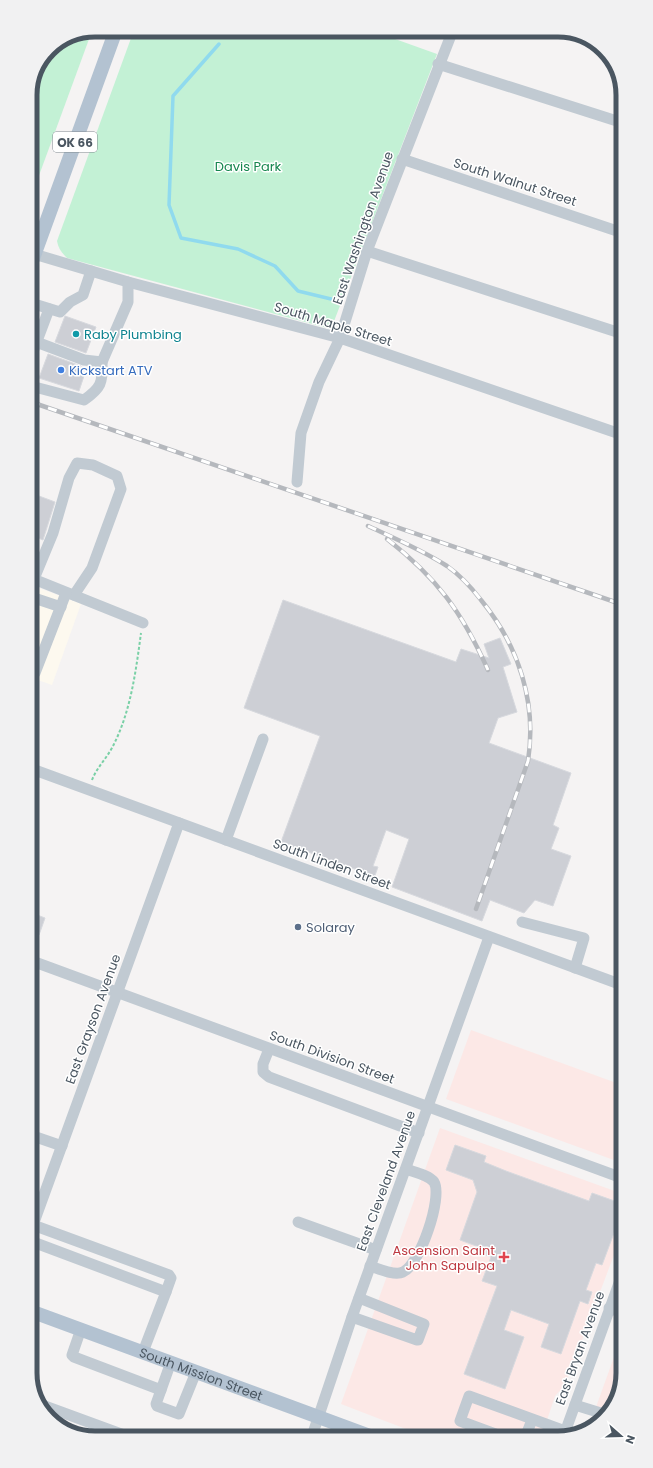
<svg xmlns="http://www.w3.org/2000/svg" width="653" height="1468" font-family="Poppins,sans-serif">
<rect width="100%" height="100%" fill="#f5f3f3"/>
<path fill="#fdf9ef" d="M 31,585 L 81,604 L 52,685 L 32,678 Z"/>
<g fill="#fce8e6">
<path d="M 471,1030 L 622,1085 L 622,1163 L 446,1099 Z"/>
<path d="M 440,1128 L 623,1194 L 623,1231 L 565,1385 L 555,1396 L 542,1435 L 424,1436 L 341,1404 Z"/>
<path d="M 623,1332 L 623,1373 L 612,1409 L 595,1422 L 591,1421 Z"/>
</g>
<g fill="#c3f1d5">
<path d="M 134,30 L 370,30 L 437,54 L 331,329 L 67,258 C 62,253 58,248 57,241 Z"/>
<path d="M 92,31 L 30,200 L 30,91 L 49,49 Z"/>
</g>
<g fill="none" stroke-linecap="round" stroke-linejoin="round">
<path stroke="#90daee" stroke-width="3.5" d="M 219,44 L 173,96 L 169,205 L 181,238 L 238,249 L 275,266 L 298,291 L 331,299"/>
</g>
<g fill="#cdcfd5" stroke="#d7d9de">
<path d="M 65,316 L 96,327 L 86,353 L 55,342 Z"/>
<path d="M 48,354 L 81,366 L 79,374 L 84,376 L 79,391 L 39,378 Z"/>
<path d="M 31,493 L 55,502 L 43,540 L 31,535 Z"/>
<path d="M 283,600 L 456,662 L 461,649 L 489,658 L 484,644 L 500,638 L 511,664 L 503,667 L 517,712 L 498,718 L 489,743 L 571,773 L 553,825 L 559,828 L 551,849 L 571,856 L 553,906 L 535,900 L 524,913 L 490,900 L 482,921 L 392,887 L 409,839 L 386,830 L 373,866 L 378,867 L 373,881 L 358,876 L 360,871 L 281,842 L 320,736 L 244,708 Z"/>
<path d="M 32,913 L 45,918 L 39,935 L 32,933 Z"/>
<path d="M 455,1145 L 486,1156 L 484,1162 L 506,1171 L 589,1201 L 592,1193 L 623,1204 L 623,1209 L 602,1265 L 596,1263 L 586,1290 L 592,1292 L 588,1304 L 580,1301 L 561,1354 L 541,1347 L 549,1324 L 511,1310 L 504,1330 L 524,1337 L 505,1389 L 464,1374 L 497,1286 L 482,1281 L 491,1257 L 477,1252 L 479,1247 L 460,1240 L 477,1192 L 473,1180 L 446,1170 Z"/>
</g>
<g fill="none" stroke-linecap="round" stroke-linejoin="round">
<path stroke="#7ad0a6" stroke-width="2" stroke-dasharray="3 2" stroke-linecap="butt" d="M 92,780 C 97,767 108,757 114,744 C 131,710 136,670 141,633"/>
<g stroke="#c1cad2" stroke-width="11">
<path d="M 438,64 L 620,122"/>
<path d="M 402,159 L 620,232"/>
<path d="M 367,251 L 620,333"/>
<path d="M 34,254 L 128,282 L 340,338 L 620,434"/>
<path d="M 31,303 L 60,312 L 70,302 L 83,295 L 91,271"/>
<path d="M 31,340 L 84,360 L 102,362 L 128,302 L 128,282"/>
<path d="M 31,357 L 49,309"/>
<path d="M 31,386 L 84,400 C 101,388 103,383 102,362"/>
<path d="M 297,482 L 301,433 L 319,382 L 340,338 L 367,251 L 453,30"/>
<path d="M 31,578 L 143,623"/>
<path d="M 34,579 L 53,533 L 69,478 L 77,463 L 93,465 L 117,476 L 121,489 L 92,568 L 74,595"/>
<path d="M 31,597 L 61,607"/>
<path d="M 32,672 L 35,673 L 66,593"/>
<path d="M 32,769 L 622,985"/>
<path d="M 226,840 L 263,739"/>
<path d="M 522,922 L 584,938 L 575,968"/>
<path d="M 32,961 L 622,1178"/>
<path d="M 269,1049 L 263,1064 L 263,1072 L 269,1077 L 419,1133"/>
<path d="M 33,1136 L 62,1146"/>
<path d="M 298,1222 L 376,1250"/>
<path d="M 33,1225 L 179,823"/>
<path d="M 33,1225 L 169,1275 L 171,1278 L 166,1292"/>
<path d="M 33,1242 L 166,1292 L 143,1352"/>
<path d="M 370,1266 C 379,1269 395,1276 403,1272 C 420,1265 443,1197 434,1182 C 429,1175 414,1172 406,1169"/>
<path d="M 609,1308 L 623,1313"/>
<path d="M 352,1317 L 417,1340 L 418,1340 L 424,1324 L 359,1298"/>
<path d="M 81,1329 L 72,1355 L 74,1357 L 161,1390 L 171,1362"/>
<path d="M 161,1390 L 156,1404 L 157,1406 L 179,1414 L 196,1372"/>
<path d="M 42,1405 L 132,1438"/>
<path d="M 575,1405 L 604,1414 L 612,1408 L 617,1393"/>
<path d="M 498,1435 L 460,1421 L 469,1396 L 565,1431"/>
<path d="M 526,1435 L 532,1420"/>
<path d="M 564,1435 L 623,1272"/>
<path d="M 312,1436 L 352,1317 L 489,937"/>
</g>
<g stroke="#b3c2d1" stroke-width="14">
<path d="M 31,264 L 116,30"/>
<path id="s1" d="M 33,1312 L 370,1436"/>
</g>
<g stroke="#b5b8bd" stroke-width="4.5">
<g id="rail">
<path d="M 31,402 L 621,604"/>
<path d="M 368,526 C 394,538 422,550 447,566 C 460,575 471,587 481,600 C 519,646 537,703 528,761 L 476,909"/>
<path d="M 387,539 C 437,578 462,612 488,670"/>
</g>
</g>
<use href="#rail" stroke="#fff" stroke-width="3" stroke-dasharray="9" stroke-linecap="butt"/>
</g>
<circle fill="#0f9aa8" stroke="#fff" stroke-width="1.5" cx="76" cy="334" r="4"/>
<circle fill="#3f7fe0" stroke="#fff" stroke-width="1.5" cx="61" cy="370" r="4"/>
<circle fill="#5c6f8a" stroke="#fff" stroke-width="1.5" cx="298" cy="927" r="4"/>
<path fill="#e0444e" stroke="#fff" stroke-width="1.5" d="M502 1251h4v4h4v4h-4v4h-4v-4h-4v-4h4z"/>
<g text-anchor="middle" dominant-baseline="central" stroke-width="3" stroke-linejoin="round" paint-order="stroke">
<rect fill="#fff" stroke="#808990" stroke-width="1" x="53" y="132" width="44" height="20" rx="3"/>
<g font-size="12" font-weight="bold" fill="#4a5661">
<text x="75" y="142">OK 66</text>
</g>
<g font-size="13" fill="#17864f" stroke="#fff">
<text x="248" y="166">Davis Park</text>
</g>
<g font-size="13" fill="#4a5661" stroke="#fff">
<text transform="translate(515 182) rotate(18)">South Walnut Street</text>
<text transform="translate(363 228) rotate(-71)">East Washington Avenue</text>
<text transform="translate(333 324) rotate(17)">South Maple Street</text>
<text transform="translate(332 864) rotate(20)">South Linden Street</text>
<text transform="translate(93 1019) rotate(-70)">East Grayson Avenue</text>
<text transform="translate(332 1057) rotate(20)">South Division Street</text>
<text transform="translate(386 1181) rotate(-70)">East Cleveland Avenue</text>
<text transform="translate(580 1348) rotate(-70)">East Bryan Avenue</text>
<text stroke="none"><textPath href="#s1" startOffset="179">South Mission Street</textPath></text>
</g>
<g font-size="13" fill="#0d838f" stroke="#fff" text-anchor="start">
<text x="84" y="334">Raby Plumbing</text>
</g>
<g font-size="13" fill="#366cbe" stroke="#fff" text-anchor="start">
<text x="69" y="370">Kickstart ATV</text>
</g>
<g font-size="13" fill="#4e5e75" stroke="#fff" text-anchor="start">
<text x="306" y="927">Solaray</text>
</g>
<g font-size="13" fill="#be3a42" stroke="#fff" text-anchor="end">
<text x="495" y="1250">Ascension Saint<tspan x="495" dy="15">John Sapulpa</tspan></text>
</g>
</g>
<path d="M0 0H653V1468H0ZM95 37H558A58 58 0 0 1 616 95V1373A58 58 0 0 1 558 1431H95A58 58 0 0 1 37 1373V95A58 58 0 0 1 95 37Z" fill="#f1f1f2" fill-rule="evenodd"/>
<path fill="none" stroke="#4a5661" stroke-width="5" d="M95 37H558A58 58 0 0 1 616 95V1373A58 58 0 0 1 558 1431H95A58 58 0 0 1 37 1373V95A58 58 0 0 1 95 37Z"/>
<g transform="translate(621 1436) rotate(110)" stroke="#ffffff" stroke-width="3" paint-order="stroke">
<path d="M0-3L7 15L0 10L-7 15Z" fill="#4a5661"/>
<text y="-6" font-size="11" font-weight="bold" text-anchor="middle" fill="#4a5661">N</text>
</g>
</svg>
